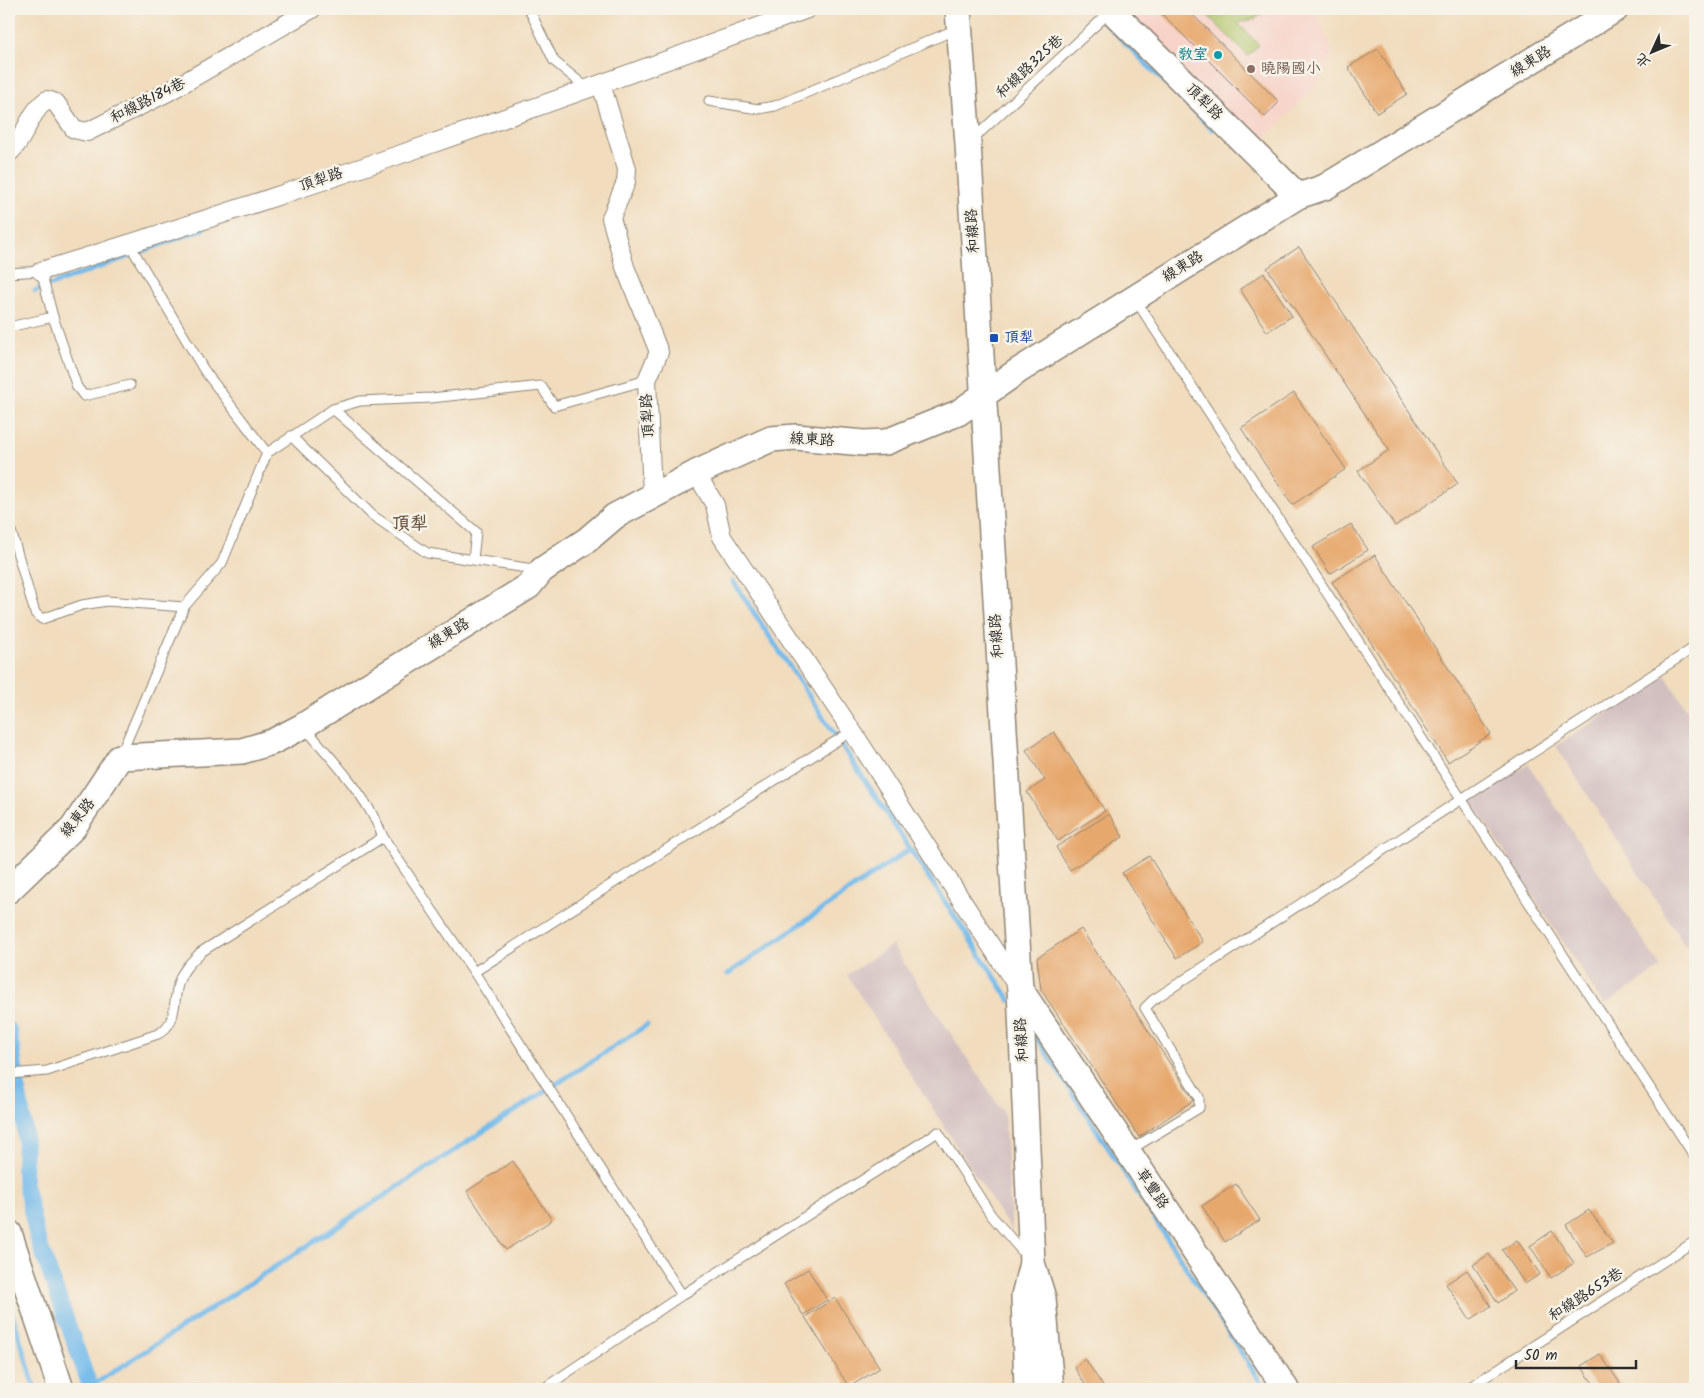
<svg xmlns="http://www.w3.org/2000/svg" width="1704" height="1398" font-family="Kalam,'LXGW WenKai TC',sans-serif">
<rect width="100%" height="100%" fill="#f7f3e8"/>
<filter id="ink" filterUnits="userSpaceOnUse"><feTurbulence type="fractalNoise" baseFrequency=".02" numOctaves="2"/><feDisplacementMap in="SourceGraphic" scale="10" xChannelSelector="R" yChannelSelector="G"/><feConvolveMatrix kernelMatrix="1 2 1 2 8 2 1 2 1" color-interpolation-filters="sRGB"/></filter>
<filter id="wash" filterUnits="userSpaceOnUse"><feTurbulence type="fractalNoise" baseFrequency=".0096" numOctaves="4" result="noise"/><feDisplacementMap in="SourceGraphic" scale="20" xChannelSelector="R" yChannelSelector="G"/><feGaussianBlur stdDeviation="1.12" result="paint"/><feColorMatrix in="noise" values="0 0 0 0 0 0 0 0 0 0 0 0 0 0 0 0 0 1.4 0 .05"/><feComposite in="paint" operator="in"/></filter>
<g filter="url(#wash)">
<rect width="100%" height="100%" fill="#f1dcbd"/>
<path fill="#f7d1c7" d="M 1115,9 L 1315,9 L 1333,52 L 1317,86 L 1255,147 Z"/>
<g fill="#d2bfc0">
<path d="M 1665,675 L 1695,722 L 1695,941 L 1686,947 L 1556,746 Z"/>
<path d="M 1528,764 L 1661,968 L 1604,1005 L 1471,801 Z"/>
<path d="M 892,945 L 1004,1114 L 1012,1232 L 847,975 Z"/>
</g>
<path fill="#adc266" stroke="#6c7648" d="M 1201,9 L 1268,9 L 1255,19 L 1238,23 L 1259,45 L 1248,56 Z"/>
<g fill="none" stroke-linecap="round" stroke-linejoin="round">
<g stroke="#74bbeb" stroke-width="5">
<path d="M 1091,9 L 1212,129"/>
<path d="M 808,17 L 831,9"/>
<path d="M 35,291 L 203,229"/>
<path d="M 733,581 L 1010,1000"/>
<path d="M 728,974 L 910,849"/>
<path d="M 1031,1029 L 1265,1389"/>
<path d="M 9,1303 L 35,1389"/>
<path d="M 90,1387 L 647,1025"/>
</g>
<path stroke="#74bbeb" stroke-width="16" d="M 9,1030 L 25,1132 L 24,1179 L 37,1237 L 91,1389"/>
</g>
<g id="blocks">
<g fill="#e7a86d">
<path d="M 1157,9 L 1187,9 L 1279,102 L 1265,117 Z"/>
<path d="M 1378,49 L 1407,94 L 1377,113 L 1348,67 Z"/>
<path d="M 1299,247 L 1458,484 L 1395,526 L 1358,471 L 1389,450 L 1267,268 Z"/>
<path d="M 1264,273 L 1292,316 L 1267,332 L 1240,289 Z"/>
<path d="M 1294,393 L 1346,469 L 1292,505 L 1241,428 Z"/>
<path d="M 1351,524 L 1368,550 L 1330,574 L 1313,547 Z"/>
<path d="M 1375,555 L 1491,734 L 1448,762 L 1332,582 Z"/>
<path d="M 1054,732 L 1105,811 L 1058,841 L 1027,792 L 1045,780 L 1026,750 Z"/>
<path d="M 1109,814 L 1123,837 L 1070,870 L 1056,847 Z"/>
<path d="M 1149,856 L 1203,942 L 1177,958 L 1122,873 Z"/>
<path d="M 1081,929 L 1194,1100 L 1139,1137 L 1041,990 L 1037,958 Z"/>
<path d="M 513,1161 L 552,1220 L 506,1250 L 467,1191 Z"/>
<path d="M 1236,1184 L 1260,1220 L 1225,1242 L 1202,1206 Z"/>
<path d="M 1589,1210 L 1613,1243 L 1587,1257 L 1566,1225 Z"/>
<path d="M 1552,1231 L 1574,1263 L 1551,1278 L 1530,1246 Z"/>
<path d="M 1517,1240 L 1540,1274 L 1525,1284 L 1502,1250 Z"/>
<path d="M 1489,1254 L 1514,1291 L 1498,1303 L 1473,1265 Z"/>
<path d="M 808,1269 L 827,1300 L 803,1315 L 784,1284 Z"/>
<path d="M 1467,1270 L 1491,1306 L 1470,1320 L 1446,1284 Z"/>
<path d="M 835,1298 L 880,1368 L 849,1387 L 805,1317 Z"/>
<path d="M 1600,1354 L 1624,1389 L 1597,1389 L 1581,1366 Z"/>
<path d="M 1085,1359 L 1105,1389 L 1088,1389 L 1074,1367 Z"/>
</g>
</g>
</g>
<g filter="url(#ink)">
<use href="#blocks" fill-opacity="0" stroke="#8e8474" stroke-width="1"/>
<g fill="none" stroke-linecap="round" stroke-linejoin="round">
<g stroke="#8e8474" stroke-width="11">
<g id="lane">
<path d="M 529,9 L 554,61 L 588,89"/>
<path d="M 709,101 L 758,109 L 775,106 L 957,29"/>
<path d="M 972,140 L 1111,11"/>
<path d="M 130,245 L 204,370 L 267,453"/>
<path d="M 9,273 L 41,271 L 53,317 L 77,387 L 84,396 L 130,385"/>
<path d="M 1135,299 C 1323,584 1507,872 1695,1157"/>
<path d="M 9,327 L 53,317"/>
<path d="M 333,409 L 476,532 L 473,559"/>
<path d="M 291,436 L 372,515 L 427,553 L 540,570"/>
<path d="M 9,524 L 35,613 L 42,619 L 82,605 L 107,601 L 184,607"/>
<path d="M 305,728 C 333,760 368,797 383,837"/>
<path d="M 121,754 L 184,607 L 222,563 L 267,453 L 333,409 L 360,401 L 431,398 L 541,386 L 554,406 L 647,380"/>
<path d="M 474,972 L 852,731"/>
<path d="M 9,1074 L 47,1071 L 158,1034 C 179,1022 172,1001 179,981 C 183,969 192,961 201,952 L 383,837 L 474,972 L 682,1295"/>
<path d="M 1130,1150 L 1199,1108 L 1199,1097 L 1145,1008 L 1153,1000 L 1695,647"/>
<path d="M 543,1389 L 682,1295 L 938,1132 L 991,1215 L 1026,1256"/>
<path d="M 1467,1389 L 1695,1241"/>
</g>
</g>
<g stroke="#8e8474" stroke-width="20">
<g id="street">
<path d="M 601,84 L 627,169 L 626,182 L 611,218 L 625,267 L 659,352 L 647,380 L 652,496"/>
<path d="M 9,153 C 26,138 28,113 47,100 L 56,103 L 74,129 L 87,132 L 166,93 L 312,9"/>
<path d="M 41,271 C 299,193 554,102 807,9"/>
<path d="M 696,473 L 715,505 L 722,537 L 852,731 L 1019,989"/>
</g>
</g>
<g stroke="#8e8474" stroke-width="28">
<g id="secondary">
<path d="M 958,9 L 968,144 L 1020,989 L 1032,1263 L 1043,1298 L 1051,1389"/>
<path d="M 1110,9 L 1298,196"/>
<path d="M 9,890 L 73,828 L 120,757 L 242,751 L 272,742 L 303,726 L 529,586 L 542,570 L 587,540 L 615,516 L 696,473 L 771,439 L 796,437 L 864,443 L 886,442 L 958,413 L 1018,371 L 1298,196 L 1325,187 L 1616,9"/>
<path d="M 1020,989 L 1286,1389"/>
<path d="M 9,1233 L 61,1389"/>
<path d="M 1027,1389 L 1024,1296 L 1032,1263"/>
</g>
</g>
<use href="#lane" stroke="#fff" stroke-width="9"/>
<use href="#street" stroke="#fff" stroke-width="18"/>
<use href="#secondary" stroke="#fff" stroke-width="25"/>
</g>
</g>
<circle fill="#0f9aa8" stroke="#f7f3e8" stroke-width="2" cx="1218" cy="55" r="5"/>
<circle fill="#8d6e63" stroke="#f7f3e8" stroke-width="2" cx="1251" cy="69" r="5"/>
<rect fill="#1a4fb4" stroke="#f7f3e8" stroke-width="2" x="989" y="333" width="10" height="10" rx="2.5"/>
<g text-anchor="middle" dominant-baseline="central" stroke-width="5" stroke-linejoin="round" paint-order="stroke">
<g font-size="15" fill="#0d838f" stroke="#f7f3e8" text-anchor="end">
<text x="1208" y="55">教室</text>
</g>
<g font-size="15" fill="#2b2b2b" stroke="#f7f3e8">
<text transform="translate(1531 62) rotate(-32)">線東路</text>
<text transform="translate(1030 67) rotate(-43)">和線路325巷</text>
<text transform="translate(148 101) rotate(-27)">和線路184巷</text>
<text transform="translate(1204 102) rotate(45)">頂犁路</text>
<text transform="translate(321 180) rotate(-19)">頂犁路</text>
<text transform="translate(973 231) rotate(-93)">和線路</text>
<text transform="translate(1183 267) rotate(-32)">線東路</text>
<text transform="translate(648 416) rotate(-93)">頂犁路</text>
<text transform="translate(812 440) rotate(3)">線東路</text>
<text transform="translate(449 634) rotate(-31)">線東路</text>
<text transform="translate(997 636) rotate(-94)">和線路</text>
<text transform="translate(78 818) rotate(-51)">線東路</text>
<text transform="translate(1022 1040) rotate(-93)">和線路</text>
<text transform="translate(1152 1189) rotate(56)">草豐路</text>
<text transform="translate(1586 1295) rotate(-33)">和線路653巷</text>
</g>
<g font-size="15" fill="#785e54" stroke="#f7f3e8" text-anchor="start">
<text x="1261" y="69">曉陽國小</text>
</g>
<g font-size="15" fill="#164399" stroke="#f7f3e8" text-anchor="start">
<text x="1004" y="338">頂犁</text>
</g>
<g font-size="18" font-weight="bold" fill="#6d5742" stroke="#f7f3e8">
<text x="410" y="524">頂犁</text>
</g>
</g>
<rect width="1704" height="1398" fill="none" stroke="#f7f3e8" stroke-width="30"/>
<g transform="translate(1652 52) rotate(226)" stroke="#f7f3e8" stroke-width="4" paint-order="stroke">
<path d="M0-4L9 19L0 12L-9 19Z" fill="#2b2b2b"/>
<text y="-8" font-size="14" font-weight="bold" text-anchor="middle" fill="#2b2b2b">北</text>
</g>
<path d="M1516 1360v8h120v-8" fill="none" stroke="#2b2b2b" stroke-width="2.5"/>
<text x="1524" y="1360" font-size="15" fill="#2b2b2b" stroke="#f7f3e8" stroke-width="4" paint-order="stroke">50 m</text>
</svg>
